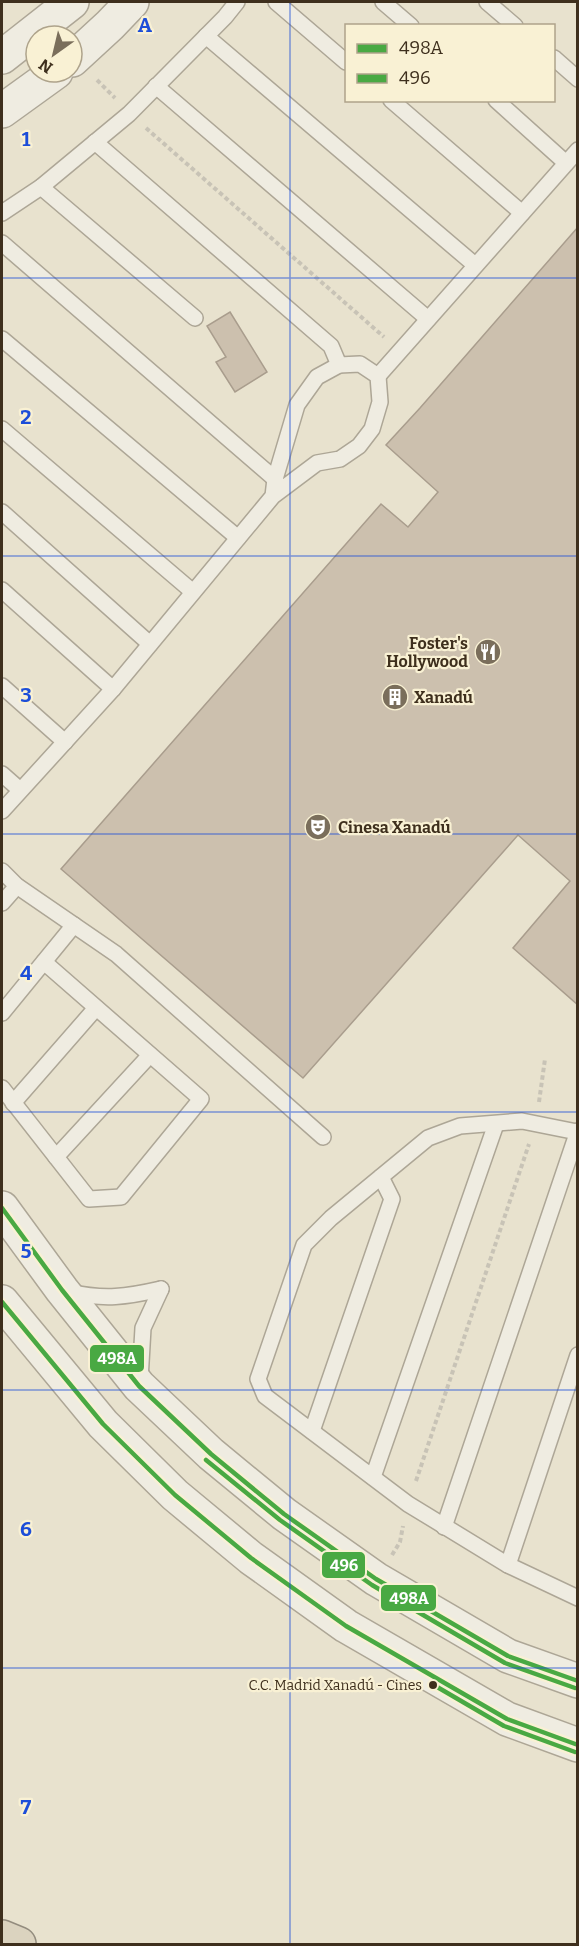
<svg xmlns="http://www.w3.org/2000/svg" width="579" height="1946" font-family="Bitter,serif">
<rect width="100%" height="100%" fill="#e8e2ce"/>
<g fill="#ccc0ae" stroke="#a99d8d" stroke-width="1.5">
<path d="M 578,227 L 578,1005 L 513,948 L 570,881 L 518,835 L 303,1078 L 61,869 L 381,504 L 408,527 L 438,492 L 386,445 L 420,408 Z"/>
<path d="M 230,312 L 267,372 L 235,392 L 216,362 L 226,357 L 207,326 Z"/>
</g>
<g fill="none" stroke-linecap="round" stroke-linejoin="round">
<g stroke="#ada696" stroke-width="18">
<g id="service">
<path d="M 276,2 L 346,62"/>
<path d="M 383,2 L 411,26"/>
<path d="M 487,2 L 515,26"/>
<path d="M 206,36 L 475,265"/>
<path d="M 554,58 L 578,79"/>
<path d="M 156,86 L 428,319"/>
<path d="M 391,100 L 522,213"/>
<path d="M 496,100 L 566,163"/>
<path d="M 95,142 L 331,346 L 339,365"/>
<path d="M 41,187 L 195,318"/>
<path d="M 2,213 L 41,187 L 129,114 L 225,17 L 237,2"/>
<path d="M 2,243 L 275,479"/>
<path d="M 2,339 L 238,538"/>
<path d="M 378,376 L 578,150"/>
<path d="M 2,429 L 193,592"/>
<path d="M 2,512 L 150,644"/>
<path d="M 2,590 L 113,689"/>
<path d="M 2,686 L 65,742"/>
<path d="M 2,774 L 19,789"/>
<path d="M 2,811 L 113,689 L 273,496 L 317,463 L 340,459 L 359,446 L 372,429 L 380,402 L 378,376 L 360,364 L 339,365 L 317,377 L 297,405 L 275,479 L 273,496"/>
<path d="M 2,871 L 17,886 L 116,954 L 323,1137"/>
<path d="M 2,903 L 17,886"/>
<path d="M 2,1013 L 74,925"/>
<path d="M 2,1088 L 89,1199 L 121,1197 L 201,1099 L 44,962"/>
<path d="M 13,1103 L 96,1008"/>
<path d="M 577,1132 L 522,1121 L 460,1126 L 428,1138 L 331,1218 L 304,1245 L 258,1379 L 265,1396 L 408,1504 L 508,1565 L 578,1598"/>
<path d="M 56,1157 L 150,1055"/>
<path d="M 69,1292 C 105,1300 126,1297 161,1289"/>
<path d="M 140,1380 L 143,1328 L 161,1289"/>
<path d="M 312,1431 L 392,1199 L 381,1177"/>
<path d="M 373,1477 L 496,1124"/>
<path d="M 444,1527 L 578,1131"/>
<path d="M 508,1565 L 578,1355"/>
</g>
</g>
<g stroke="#ada696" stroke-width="36">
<g id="tertiary">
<path d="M 2,57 L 72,2"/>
<path d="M 72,60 L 110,25 L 132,2"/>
<path d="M 2,111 L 56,72"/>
<path d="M 2,1208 L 62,1290 L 139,1386 L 211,1454 L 284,1514 L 376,1579 L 508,1656 L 578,1681"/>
<path d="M 2,1302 L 103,1424 L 175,1495 L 251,1558 L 346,1626 L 507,1719 L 578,1745"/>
</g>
</g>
<g stroke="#938c7e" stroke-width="36">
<path id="motorway" d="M 2,1937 L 19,1944"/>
</g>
<g stroke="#c8c3b6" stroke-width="4" stroke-dasharray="4.5 3" stroke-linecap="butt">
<path d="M 97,80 L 115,98"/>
<path d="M 146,128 L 384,337"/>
<path d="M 539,1102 L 545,1059"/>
<path d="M 416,1481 L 529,1144"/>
<path d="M 392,1555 L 400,1542 L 403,1526"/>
</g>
<use href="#service" stroke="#efece1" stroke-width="15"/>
<use href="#tertiary" stroke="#efece1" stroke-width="33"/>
<use href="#motorway" stroke="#dbd3bf" stroke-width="33"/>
<g stroke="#f9f1d4" stroke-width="9">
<g id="bus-1">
<path d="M 2,1208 L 62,1290 L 139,1386 L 211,1454 L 284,1514 L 376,1579 L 508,1656 L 578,1681"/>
<path d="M 2,1302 L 103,1424 L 175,1495 L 251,1558 L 346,1626 L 507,1719 L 578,1745"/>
</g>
</g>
<g stroke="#f9f1d4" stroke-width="9">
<g id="bus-2">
<path d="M 206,1460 L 280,1520 L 372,1585 L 505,1663 L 575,1688"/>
<path d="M 432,1684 L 504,1726 L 575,1752"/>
</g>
</g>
<use href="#bus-1" stroke="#49a943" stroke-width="4.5"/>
<use href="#bus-2" stroke="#49a943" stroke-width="4.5"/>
</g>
<path fill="none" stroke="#1d4ed8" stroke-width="1.5" stroke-opacity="0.55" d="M 290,2 L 290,1944M 2,278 L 578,278M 2,556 L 578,556M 2,834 L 578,834M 2,1112 L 578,1112M 2,1390 L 578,1390M 2,1668 L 578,1668"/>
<defs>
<g id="restaurant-disc" transform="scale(1.35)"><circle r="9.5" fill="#7a6e5b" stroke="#f9f1d4"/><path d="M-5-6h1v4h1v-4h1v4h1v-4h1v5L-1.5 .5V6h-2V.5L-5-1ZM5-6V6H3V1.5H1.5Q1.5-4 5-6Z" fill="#fff"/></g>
<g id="building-disc" transform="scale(1.35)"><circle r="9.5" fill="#7a6e5b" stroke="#f9f1d4"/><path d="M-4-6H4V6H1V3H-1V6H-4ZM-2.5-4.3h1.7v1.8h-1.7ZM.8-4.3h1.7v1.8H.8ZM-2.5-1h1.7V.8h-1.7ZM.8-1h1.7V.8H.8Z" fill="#fff"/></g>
<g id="theatre-disc" transform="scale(1.35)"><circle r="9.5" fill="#7a6e5b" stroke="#f9f1d4"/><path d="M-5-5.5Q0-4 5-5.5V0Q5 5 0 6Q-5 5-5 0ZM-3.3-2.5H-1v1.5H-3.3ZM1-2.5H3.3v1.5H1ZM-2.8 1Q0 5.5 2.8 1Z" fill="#fff"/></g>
</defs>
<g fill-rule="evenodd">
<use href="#restaurant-disc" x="488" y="652"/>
<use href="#building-disc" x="395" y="697"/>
<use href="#theatre-disc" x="318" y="827"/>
</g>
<circle fill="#3e2f1d" stroke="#f9f1d4" stroke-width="2" cx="433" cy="1685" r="5"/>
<g text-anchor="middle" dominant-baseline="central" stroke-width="4.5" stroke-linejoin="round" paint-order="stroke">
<g font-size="14" fill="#3e2f1d" stroke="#f9f1d4" text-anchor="end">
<text x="422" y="1685">C.C. Madrid Xanadú - Cines</text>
</g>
<g font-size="16" font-weight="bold" fill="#3e2f1d" stroke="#f9f1d4" text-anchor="start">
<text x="468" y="643" text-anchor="end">Foster's<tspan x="468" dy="18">Hollywood</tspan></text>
<text x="414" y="697">Xanadú</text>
<text x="338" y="827">Cinesa Xanadú</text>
</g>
</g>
<g font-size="20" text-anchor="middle" font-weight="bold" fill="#1d4ed8" stroke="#f9f1d4" stroke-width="4.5" stroke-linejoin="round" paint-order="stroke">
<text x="145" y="32">A</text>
<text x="26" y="146">1</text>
<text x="26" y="424">2</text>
<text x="26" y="702">3</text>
<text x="26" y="980">4</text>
<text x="26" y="1258">5</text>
<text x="26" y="1536">6</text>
<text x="26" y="1814">7</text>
</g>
<g stroke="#f9f1d4" stroke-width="2">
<rect x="89" y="1344" width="56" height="29" rx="6" fill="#49a943"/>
<rect x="321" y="1551" width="45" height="28" rx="6" fill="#49a943"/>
<rect x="380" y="1584" width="57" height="28" rx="6" fill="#49a943"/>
</g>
<g font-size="16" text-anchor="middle" font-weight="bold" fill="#fff">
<text x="117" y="1364">498A</text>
<text x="344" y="1571">496</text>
<text x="409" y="1604">498A</text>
</g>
<rect width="579" height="1946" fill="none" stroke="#3e2f1d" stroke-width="6"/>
<rect x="345" y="24" width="210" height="78" fill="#f9f1d4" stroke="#aea38b" stroke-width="1.5"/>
<rect x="357" y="44" width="30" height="9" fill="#49a943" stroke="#aea38b" stroke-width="1.5"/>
<text x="399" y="54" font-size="18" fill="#3e2f1d">498A</text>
<rect x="357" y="74" width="30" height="9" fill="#49a943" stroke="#aea38b" stroke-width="1.5"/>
<text x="399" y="84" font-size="18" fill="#3e2f1d">496</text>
<g transform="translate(54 54) rotate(214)"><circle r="28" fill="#f9f1d4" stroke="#aea38b" stroke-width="1.5"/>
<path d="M0-4.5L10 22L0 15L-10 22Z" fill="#7a6e5b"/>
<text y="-9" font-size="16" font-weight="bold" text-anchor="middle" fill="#3e2f1d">N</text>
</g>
</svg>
